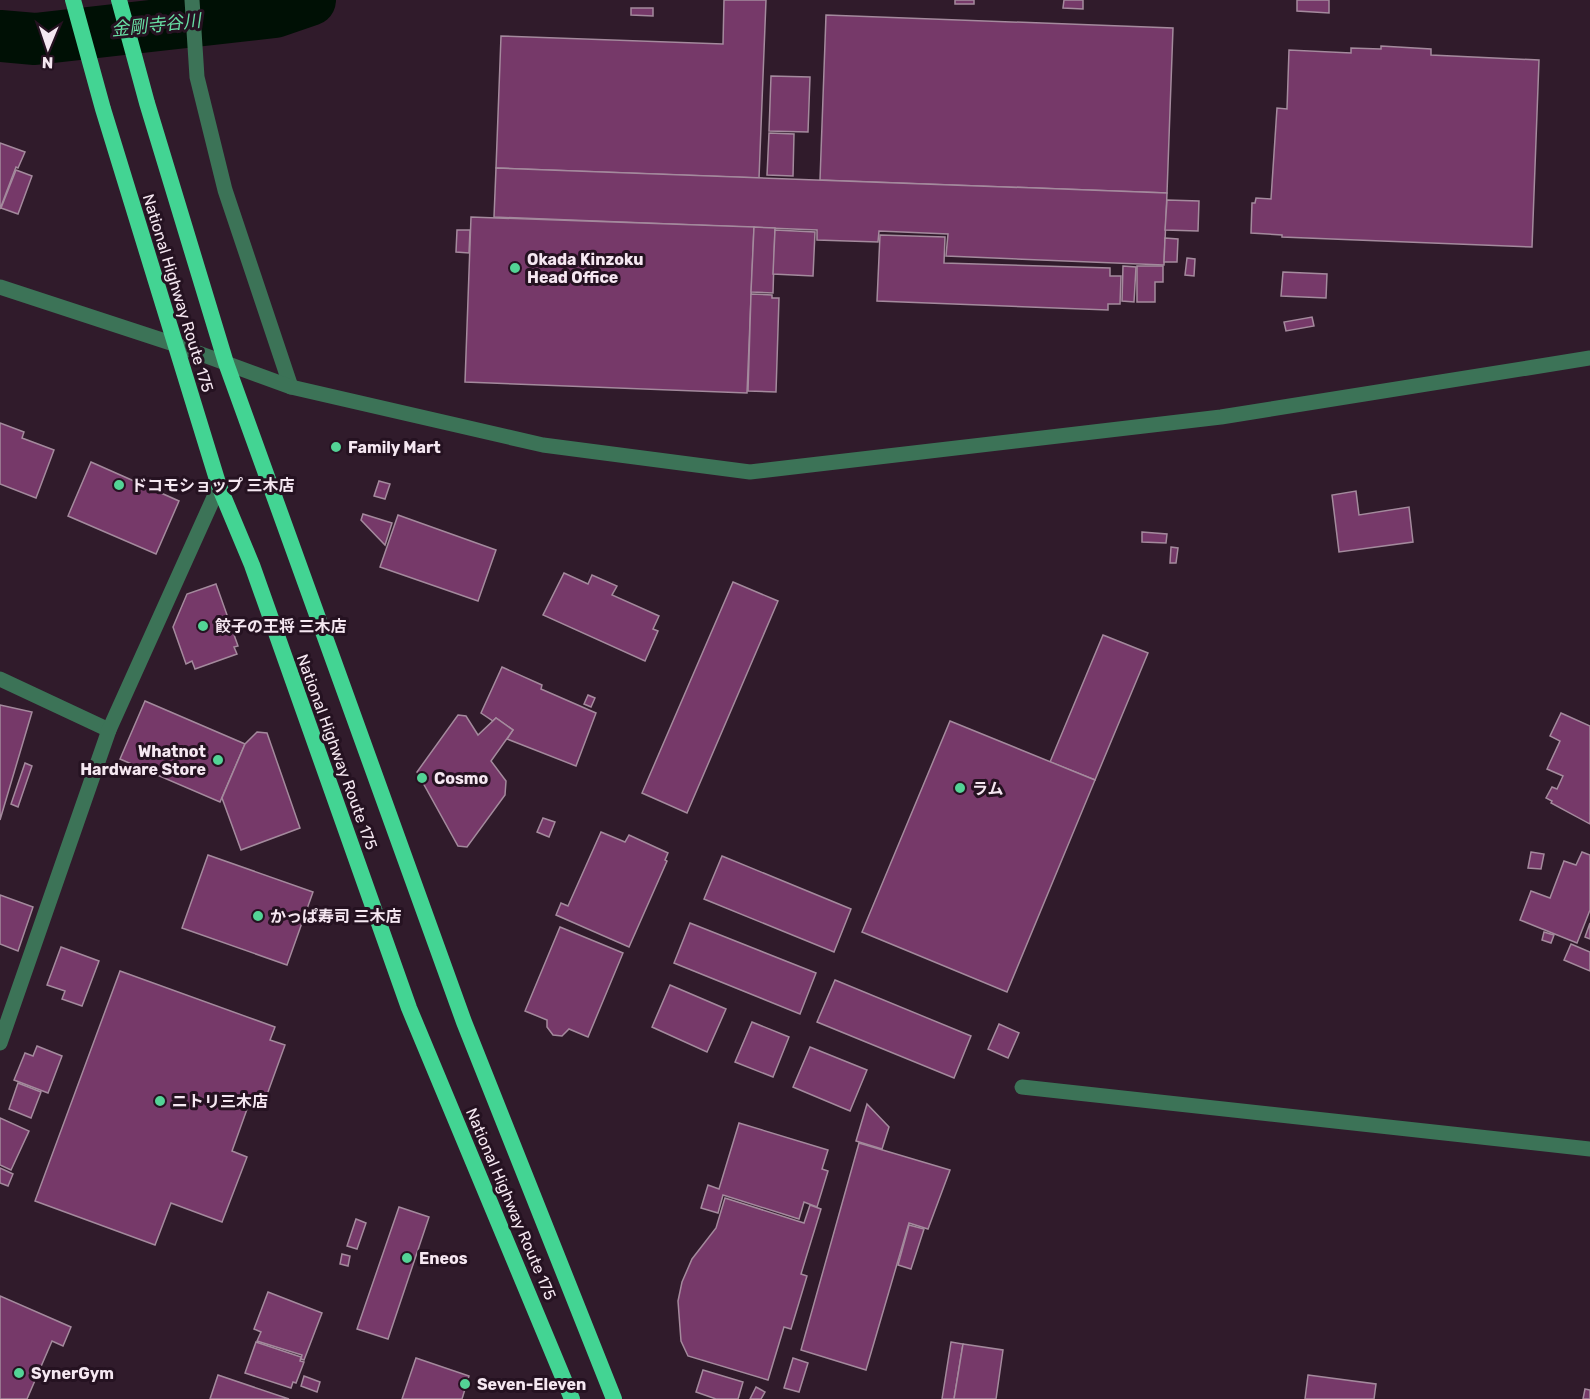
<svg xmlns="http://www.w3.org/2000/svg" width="1590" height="1399" font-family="Rubik,'Noto Sans JP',sans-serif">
<rect width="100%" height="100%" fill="#301b2b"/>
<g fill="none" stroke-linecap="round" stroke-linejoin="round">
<path stroke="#001005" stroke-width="52" d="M 0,36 L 35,39 L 275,12 L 310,0"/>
</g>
<g fill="#763969" stroke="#a48a9d" stroke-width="1.5">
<path d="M 724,0 L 766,0 L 759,178 L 496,168 L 501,36 L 723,44 Z"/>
<rect x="955" y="0" width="19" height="4"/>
<path d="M 1064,0 L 1083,0 L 1083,9 L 1063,8 Z"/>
<path d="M 1297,0 L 1329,0 L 1329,13 L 1297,11 Z"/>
<path d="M 631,8 L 653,8 L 653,16 L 631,15 Z"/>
<path d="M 826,15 L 1173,28 L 1167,193 L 820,180 Z"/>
<path d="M 1381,46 L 1431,49 L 1431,55 L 1539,60 L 1532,247 L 1282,237 L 1282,235 L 1251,233 L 1252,203 L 1255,203 L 1256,198 L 1271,199 L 1277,108 L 1287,109 L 1289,50 L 1351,53 L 1351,48 L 1381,49 Z"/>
<path d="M 771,76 L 810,77 L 808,132 L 769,131 Z"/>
<path d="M 769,133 L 794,134 L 793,176 L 767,175 Z"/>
<path d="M 0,143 L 25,152 L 18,168 L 16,167 L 0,209 Z"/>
<path d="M 496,168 L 1167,193 L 1164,265 L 946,256 L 948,234 L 879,231 L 878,242 L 817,240 L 817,230 L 494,217 Z"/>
<path d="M 16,170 L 32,176 L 18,214 L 1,208 Z"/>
<path d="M 1167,200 L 1199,201 L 1198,231 L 1165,230 Z"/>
<path d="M 471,217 L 754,227 L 747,393 L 465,382 Z"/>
<path d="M 754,227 L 775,228 L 773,293 L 751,292 Z"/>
<path d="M 457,230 L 470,230 L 469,253 L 456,252 Z"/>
<path d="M 775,230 L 815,232 L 813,276 L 773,274 Z"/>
<path d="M 880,235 L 945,237 L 944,263 L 1110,268 L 1110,276 L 1121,276 L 1120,304 L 1108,304 L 1108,310 L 877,301 Z"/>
<path d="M 1165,238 L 1178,239 L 1177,262 L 1164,262 Z"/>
<path d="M 1187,258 L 1195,259 L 1194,276 L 1185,275 Z"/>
<path d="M 1123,266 L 1136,267 L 1134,302 L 1122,301 Z"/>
<path d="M 1137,266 L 1163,266 L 1163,282 L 1155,282 L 1155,302 L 1137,302 Z"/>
<path d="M 1283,272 L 1327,274 L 1326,298 L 1281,296 Z"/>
<path d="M 751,294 L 772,295 L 772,298 L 779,298 L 776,392 L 748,391 Z"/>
<path d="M 1312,317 L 1314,326 L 1286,331 L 1284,322 Z"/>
<path d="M 0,423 L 24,432 L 22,438 L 54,450 L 36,498 L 0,484 Z"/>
<path d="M 91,462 L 179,501 L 156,554 L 68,516 Z"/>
<path d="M 379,481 L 390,484 L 385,499 L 374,496 Z"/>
<path d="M 1356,491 L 1359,515 L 1409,507 L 1413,542 L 1339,552 L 1332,495 Z"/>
<path d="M 363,514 L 392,523 L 385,545 L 361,520 Z"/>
<path d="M 398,515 L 496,550 L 478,601 L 380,567 Z"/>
<path d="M 1142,532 L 1167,534 L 1166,543 L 1142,542 Z"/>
<path d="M 1171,547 L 1178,548 L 1176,563 L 1170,563 Z"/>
<path d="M 564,573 L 588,584 L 592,575 L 617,586 L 612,595 L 659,616 L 653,629 L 658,631 L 645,661 L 543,615 Z"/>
<path d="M 733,582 L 778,601 L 687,813 L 642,793 Z"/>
<path d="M 216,584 L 238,646 L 234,647 L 237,654 L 195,669 L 192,661 L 186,664 L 173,627 L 187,594 Z"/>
<path d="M 1103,635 L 1148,653 L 1095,780 L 1050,762 Z"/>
<path d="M 502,667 L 542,685 L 541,689 L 596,713 L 576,766 L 507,739 L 513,730 L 496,718 L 493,721 L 481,713 Z"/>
<path d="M 588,695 L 595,698 L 591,707 L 584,704 Z"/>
<path d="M 145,701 L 245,744 L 220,802 L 120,759 Z"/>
<path d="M 0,705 L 32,712 L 0,820 Z"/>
<path d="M 1561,713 L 1590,726 L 1590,824 L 1551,803 L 1552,801 L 1546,798 L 1552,787 L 1557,789 L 1563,776 L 1547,769 L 1560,741 L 1550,736 Z"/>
<path d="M 458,715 L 466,716 L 478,735 L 496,718 L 513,730 L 491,761 L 506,781 L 505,795 L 467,847 L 458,846 L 417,772 Z"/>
<path d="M 950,721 L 1095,780 L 1007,992 L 862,932 Z"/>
<path d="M 257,732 L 267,733 L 300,828 L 241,850 L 222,798 L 245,744 Z"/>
<path d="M 25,763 L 32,766 L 18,807 L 11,804 Z"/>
<path d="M 543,818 L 555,822 L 549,837 L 537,832 Z"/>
<path d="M 601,832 L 625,842 L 629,835 L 668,853 L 665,860 L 667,861 L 629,947 L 556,915 L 561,903 L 568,906 Z"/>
<path d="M 1531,852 L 1544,854 L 1541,869 L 1528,868 Z"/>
<path d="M 1582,852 L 1590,855 L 1590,910 L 1577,943 L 1520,920 L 1531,891 L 1550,898 L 1564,861 L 1576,865 Z"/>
<path d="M 208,855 L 313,892 L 287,965 L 182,928 Z"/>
<path d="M 722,856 L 851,909 L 834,952 L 704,899 Z"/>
<path d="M 0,895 L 33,907 L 18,951 L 0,944 Z"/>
<path d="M 690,923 L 816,973 L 800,1014 L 674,963 Z"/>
<path d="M 1590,923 L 1590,939 L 1585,937 Z"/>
<path d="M 560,927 L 623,953 L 588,1037 L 569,1029 L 562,1036 L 553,1035 L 547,1027 L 547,1020 L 525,1011 Z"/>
<path d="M 1544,932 L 1554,935 L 1551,943 L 1542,940 Z"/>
<path d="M 1571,944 L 1590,952 L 1590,971 L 1564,960 Z"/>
<path d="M 61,947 L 99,961 L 82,1006 L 62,999 L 65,991 L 47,985 Z"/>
<path d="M 120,971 L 275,1027 L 270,1040 L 285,1045 L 264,1103 L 251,1098 L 232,1151 L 247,1157 L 222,1222 L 171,1203 L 155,1245 L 35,1201 Z"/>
<path d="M 835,980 L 971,1036 L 954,1078 L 817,1022 Z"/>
<path d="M 670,985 L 726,1009 L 707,1052 L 652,1027 Z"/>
<path d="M 752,1022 L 789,1037 L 773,1077 L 735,1062 Z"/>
<path d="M 999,1024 L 1019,1033 L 1008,1058 L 988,1049 Z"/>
<path d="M 37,1046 L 62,1056 L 48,1093 L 14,1080 L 25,1053 L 33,1056 Z"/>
<path d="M 810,1047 L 867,1070 L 850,1111 L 793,1087 Z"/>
<path d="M 18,1083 L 41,1092 L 31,1118 L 9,1109 Z"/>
<path d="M 867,1104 L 889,1127 L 882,1149 L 856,1141 Z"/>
<path d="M 0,1118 L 29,1131 L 11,1170 L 0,1165 Z"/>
<path d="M 739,1123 L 828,1150 L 822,1169 L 828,1171 L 817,1207 L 804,1202 L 799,1219 L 723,1195 L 718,1213 L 701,1208 L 708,1185 L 719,1189 Z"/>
<path d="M 859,1143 L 950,1170 L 928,1229 L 909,1223 L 866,1370 L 801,1350 Z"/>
<path d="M 0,1168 L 13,1174 L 8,1186 L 0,1183 Z"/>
<path d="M 725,1198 L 804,1223 L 810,1205 L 821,1209 L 801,1274 L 807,1276 L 791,1329 L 784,1327 L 768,1380 L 688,1356 L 681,1341 L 678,1301 L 682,1282 L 692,1259 L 716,1228 Z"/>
<path d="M 399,1207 L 429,1217 L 388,1339 L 357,1329 Z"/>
<path d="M 356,1219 L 366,1223 L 357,1249 L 347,1246 Z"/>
<path d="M 909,1225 L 924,1229 L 911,1269 L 898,1265 Z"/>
<path d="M 342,1254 L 350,1256 L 348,1266 L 340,1264 Z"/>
<path d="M 268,1292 L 322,1313 L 304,1360 L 301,1359 L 302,1355 L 257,1341 L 261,1332 L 254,1329 Z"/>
<path d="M 0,1296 L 71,1327 L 63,1346 L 52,1341 L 27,1399 L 0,1399 Z"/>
<path d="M 256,1342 L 301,1357 L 300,1361 L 304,1362 L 296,1383 L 293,1382 L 291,1388 L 245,1373 Z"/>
<path d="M 951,1342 L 963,1344 L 954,1399 L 942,1399 Z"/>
<path d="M 963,1344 L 1003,1350 L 996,1399 L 954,1399 Z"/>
<path d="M 416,1358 L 469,1376 L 462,1399 L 402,1399 Z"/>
<path d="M 793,1358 L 808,1363 L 799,1392 L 784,1388 Z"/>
<path d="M 703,1370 L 743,1382 L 738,1399 L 716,1399 L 696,1392 Z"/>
<path d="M 218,1375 L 289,1399 L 210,1399 Z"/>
<path d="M 1308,1375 L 1376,1384 L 1374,1399 L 1305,1399 Z"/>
<path d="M 304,1376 L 320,1382 L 317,1392 L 301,1386 Z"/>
<path d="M 756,1387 L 765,1392 L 761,1399 L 750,1399 Z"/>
<path d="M 1585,1389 L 1590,1390 L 1590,1399 L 1583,1399 Z"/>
</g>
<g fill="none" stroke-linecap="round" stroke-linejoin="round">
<g stroke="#3c7357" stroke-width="15">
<path d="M 192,0 L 197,77 L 225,190 L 291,387"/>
<path d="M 0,679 L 109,730"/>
<path d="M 0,1043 L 109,730 L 219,486"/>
<path d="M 1022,1087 L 1590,1149"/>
</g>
<path stroke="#3c7357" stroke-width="15" d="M 0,287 L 174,344 L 291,387 L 543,445 L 750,472 L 1221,417 L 1590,358"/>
<g stroke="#43d493" stroke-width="16">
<path d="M 73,0 L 103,109 L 219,486 L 252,565 L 409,1008 L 572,1399"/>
<path d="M 119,0 L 147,103 L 226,363 L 464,1022 L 614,1399"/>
</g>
</g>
<g fill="#53d396" stroke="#251221" stroke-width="2">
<circle cx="515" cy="268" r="6"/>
<circle cx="336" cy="447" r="6"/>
<circle cx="119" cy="485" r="6"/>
<circle cx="203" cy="626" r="6"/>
<circle cx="218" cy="760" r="6"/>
<circle cx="422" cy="778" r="6"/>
<circle cx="960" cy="788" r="6"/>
<circle cx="258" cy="916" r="6"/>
<circle cx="160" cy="1101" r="6"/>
<circle cx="407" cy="1258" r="6"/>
<circle cx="19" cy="1373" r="6"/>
<circle cx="465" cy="1384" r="6"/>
</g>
<g text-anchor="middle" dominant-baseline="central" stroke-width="6" stroke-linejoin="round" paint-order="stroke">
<g font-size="16" font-weight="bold" fill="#f5e7f1" stroke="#251221" text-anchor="start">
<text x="527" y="259">Okada Kinzoku<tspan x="527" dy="18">Head Office</tspan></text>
<text x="348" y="447">Family Mart</text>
<text x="131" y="485">ドコモショップ 三木店</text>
<text x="215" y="626">餃子の王将 三木店</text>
<text x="206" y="751" text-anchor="end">Whatnot<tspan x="206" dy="18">Hardware Store</tspan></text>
<text x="434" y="778">Cosmo</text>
<text x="972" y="788">ラム</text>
<text x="270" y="916">かっぱ寿司 三木店</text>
<text x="172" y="1101">ニトリ三木店</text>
<text x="419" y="1258">Eneos</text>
<text x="31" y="1373">SynerGym</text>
<text x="477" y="1384">Seven-Eleven</text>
</g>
<g font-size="16" fill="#f5e7f1" stroke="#251221">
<text transform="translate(178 293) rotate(73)">National Highway Route 175</text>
<text transform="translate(337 752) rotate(70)">National Highway Route 175</text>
<text transform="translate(511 1204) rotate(67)">National Highway Route 175</text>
</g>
<g font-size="18" font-style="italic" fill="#67dea3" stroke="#251221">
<text transform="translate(156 25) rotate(-6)">金剛寺谷川</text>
</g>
</g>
<g transform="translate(48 48) rotate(182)" stroke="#251221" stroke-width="4.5" paint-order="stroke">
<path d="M0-4.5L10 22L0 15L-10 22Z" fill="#f5e7f1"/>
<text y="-9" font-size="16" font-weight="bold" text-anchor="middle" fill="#f5e7f1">N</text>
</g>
</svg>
